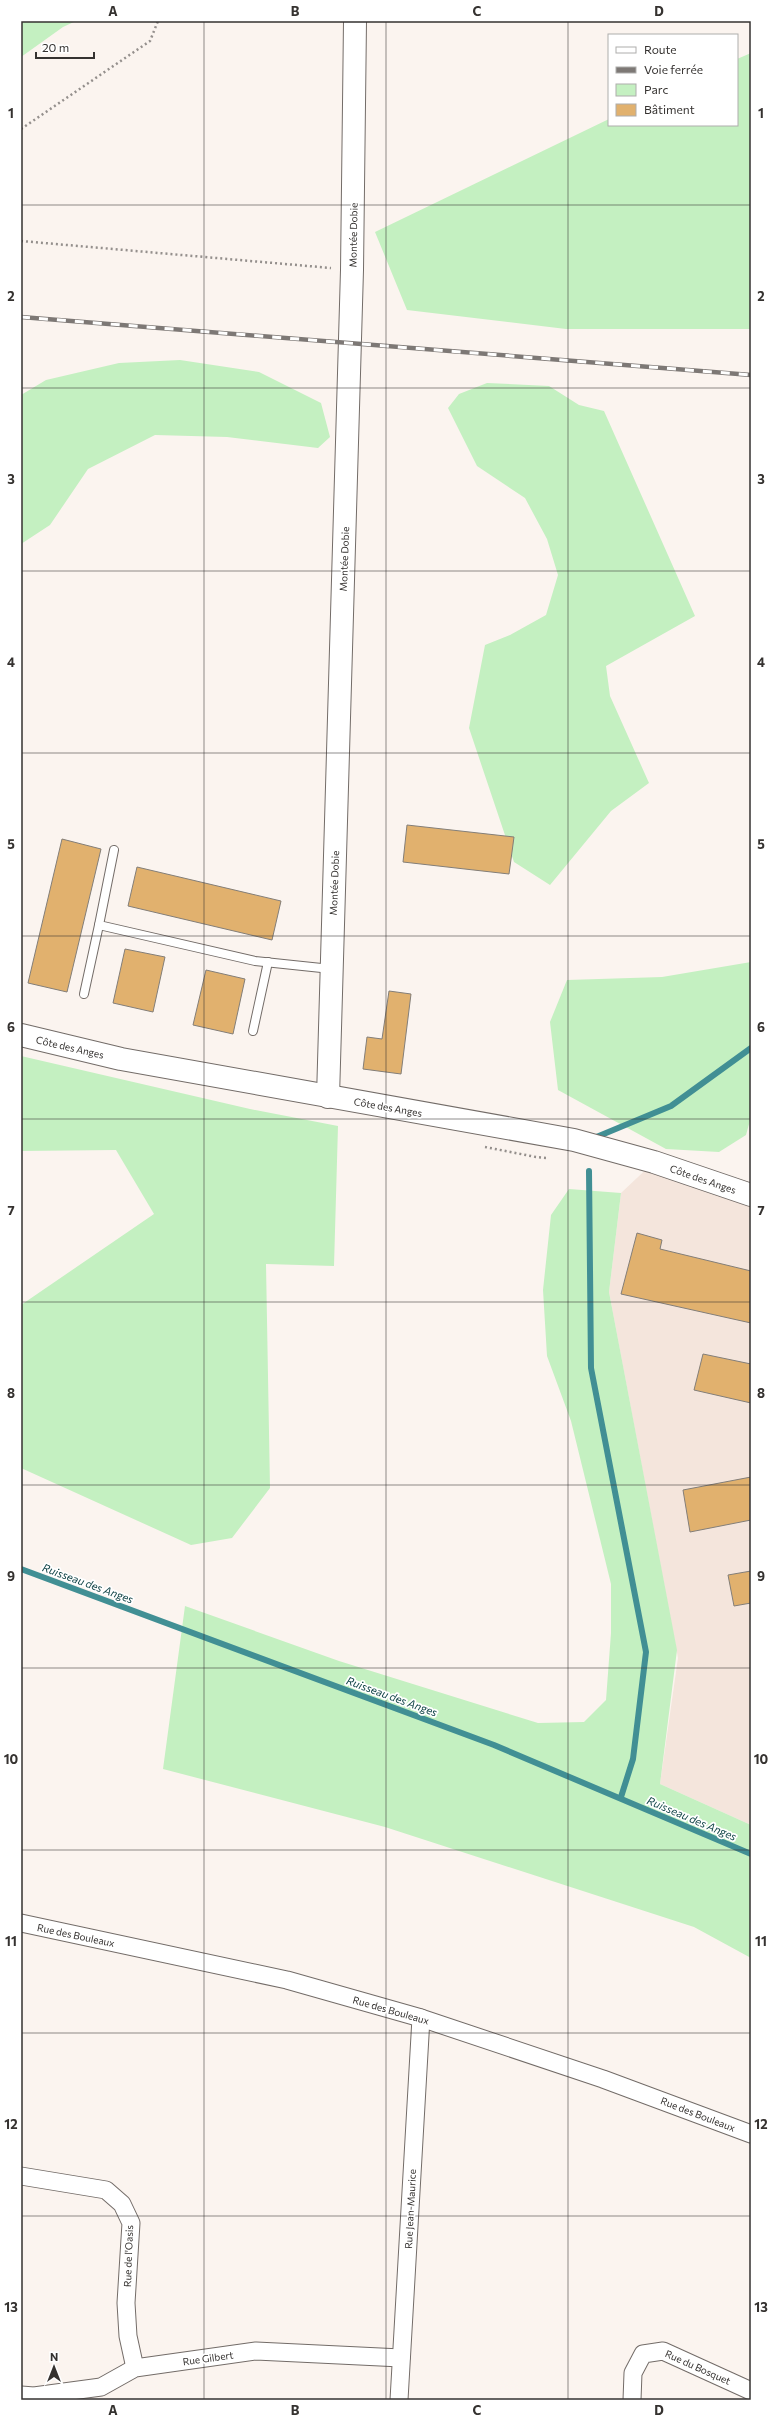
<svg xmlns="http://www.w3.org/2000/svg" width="772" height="2421" font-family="Commissioner,sans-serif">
<rect width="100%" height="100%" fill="#fbf4ef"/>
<path fill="#f4e5dc" d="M 654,1162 L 751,1195 L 751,1825 L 660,1784 L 678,1658 L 609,1292 L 621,1193 Z"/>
<g fill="#c4f0c1">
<path d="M 21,21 L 76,21 L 63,27 L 21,57 Z"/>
<path d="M 751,53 L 751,329 L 566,329 L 407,310 L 375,232 L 609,119 L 609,125 L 737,125 L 737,59 Z"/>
<path d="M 180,360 L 259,372 L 321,403 L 330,437 L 318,448 L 227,437 L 155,435 L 88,469 L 50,525 L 21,544 L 21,395 L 46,380 L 119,363 Z"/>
<path d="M 487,383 L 549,386 L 579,405 L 604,411 L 695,616 L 606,666 L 610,696 L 649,783 L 611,811 L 550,885 L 514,862 L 469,728 L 485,645 L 510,635 L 546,615 L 558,575 L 547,539 L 525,498 L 477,466 L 448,408 L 459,394 Z"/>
<path d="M 751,962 L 751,1117 L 746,1135 L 719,1152 L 666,1149 L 558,1090 L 550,1022 L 567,980 L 662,977 Z"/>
<path d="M 21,1056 L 250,1109 L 338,1126 L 334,1266 L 266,1264 L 270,1488 L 232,1538 L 191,1545 L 21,1468 L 21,1305 L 154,1214 L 116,1150 L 21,1151 Z"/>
<path d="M 569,1189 L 621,1193 L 609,1292 L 677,1650 L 660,1784 L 751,1825 L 751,1958 L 694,1927 L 385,1827 L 163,1769 L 185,1606 L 339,1661 L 538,1723 L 584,1722 L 606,1700 L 611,1633 L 611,1584 L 571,1421 L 547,1356 L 543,1290 L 551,1215 Z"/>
</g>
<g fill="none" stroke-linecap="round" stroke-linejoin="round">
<g stroke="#418f94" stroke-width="6">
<path d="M 594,1138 L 671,1106 L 751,1048"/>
<path d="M 589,1171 L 591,1368 L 646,1652 L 633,1759 L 621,1797"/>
<path d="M 21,1569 L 494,1745 L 751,1854"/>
</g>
</g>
<g fill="#e1b16e" stroke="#837e78">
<path d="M 407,825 L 514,837 L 509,874 L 403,862 Z"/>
<path d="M 62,839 L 101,849 L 67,992 L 28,983 Z"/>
<path d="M 137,867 L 281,901 L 272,940 L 128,906 Z"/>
<path d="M 125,949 L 165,957 L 153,1012 L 113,1003 Z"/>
<path d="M 206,970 L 245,979 L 233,1034 L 193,1025 Z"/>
<path d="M 389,991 L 411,994 L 401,1074 L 363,1069 L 367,1037 L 382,1039 Z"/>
<path d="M 637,1233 L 662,1240 L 660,1249 L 751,1271 L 751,1323 L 621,1294 Z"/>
<path d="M 703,1354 L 751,1364 L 751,1403 L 694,1390 Z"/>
<path d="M 751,1477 L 751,1520 L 690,1532 L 683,1490 Z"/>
<path d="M 751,1571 L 751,1603 L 734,1606 L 728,1575 Z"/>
</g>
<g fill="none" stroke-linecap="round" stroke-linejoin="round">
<g stroke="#736c68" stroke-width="10">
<g id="lane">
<path d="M 114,850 L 99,925 L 255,961 L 331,969"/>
<path d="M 84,994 L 99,925"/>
<path d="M 253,1031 L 268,962"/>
</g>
</g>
<g stroke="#736c68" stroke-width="19">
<g id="street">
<path d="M 21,1923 L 287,1980 L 421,2018 L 603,2079 L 751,2134"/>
<path d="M 21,2176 L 106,2190 L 122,2204 L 131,2223 L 126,2303 L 128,2336 L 135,2368"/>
<path d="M 21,2395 L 34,2396 L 101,2387 L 135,2368 L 256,2351 L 401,2358"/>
<path d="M 399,2400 L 421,2018"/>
<path d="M 632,2400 L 633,2373 L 643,2354 L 663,2351 L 751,2391"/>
</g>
</g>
<g stroke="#736c68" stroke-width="24">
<g id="secondary">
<path d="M 21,1035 L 121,1059 L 574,1140 L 654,1162 L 751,1195"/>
<path d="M 328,1097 L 352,270 L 355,21"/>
</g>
</g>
<g stroke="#948f8c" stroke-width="2.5" stroke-dasharray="2 3" stroke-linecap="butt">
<path d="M 21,129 L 150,41 L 158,21"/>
<path d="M 21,241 L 331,268"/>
<path d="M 485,1147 L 536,1157 L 547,1158"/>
</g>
<use href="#lane" stroke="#fff" stroke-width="8"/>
<use href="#street" stroke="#fff" stroke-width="17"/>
<use href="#secondary" stroke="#fff" stroke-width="22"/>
<g stroke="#7d7875" stroke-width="4.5">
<path id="rail" d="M 21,317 L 751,375"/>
</g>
<use href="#rail" stroke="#fff" stroke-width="3" stroke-dasharray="9" stroke-linecap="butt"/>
</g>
<path fill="none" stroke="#353230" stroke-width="1" stroke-opacity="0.55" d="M 204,21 L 204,2400M 386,21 L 386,2400M 568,21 L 568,2400M 21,205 L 751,205M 21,388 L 751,388M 21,571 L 751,571M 21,753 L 751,753M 21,936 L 751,936M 21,1119 L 751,1119M 21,1302 L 751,1302M 21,1485 L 751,1485M 21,1668 L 751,1668M 21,1850 L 751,1850M 21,2033 L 751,2033M 21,2216 L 751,2216"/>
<g text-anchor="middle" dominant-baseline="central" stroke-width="3.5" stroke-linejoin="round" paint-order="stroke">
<g font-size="10" fill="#353230" stroke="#fff">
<text transform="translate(353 235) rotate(-89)">Montée Dobie</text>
<text transform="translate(344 559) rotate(-88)">Montée Dobie</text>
<text transform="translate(334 883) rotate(-88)">Montée Dobie</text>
<text transform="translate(70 1047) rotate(13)">Côte des Anges</text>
<text transform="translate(388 1107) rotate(10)">Côte des Anges</text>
<text transform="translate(703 1179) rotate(19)">Côte des Anges</text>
<text transform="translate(76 1935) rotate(12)">Rue des Bouleaux</text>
<text transform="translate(391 2010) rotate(16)">Rue des Bouleaux</text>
<text transform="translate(698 2114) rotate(21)">Rue des Bouleaux</text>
<text transform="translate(410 2209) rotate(-87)">Rue Jean-Maurice</text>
<text transform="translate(128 2256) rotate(-88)">Rue de l'Oasis</text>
<text transform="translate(208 2358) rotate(-8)">Rue Gilbert</text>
<text transform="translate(698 2367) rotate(24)">Rue du Bosquet</text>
</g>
<g font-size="11" font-style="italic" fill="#124548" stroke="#fff">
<text transform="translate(88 1583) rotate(20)">Ruisseau des Anges</text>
<text transform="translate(392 1696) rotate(20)">Ruisseau des Anges</text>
<text transform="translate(692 1818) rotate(23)">Ruisseau des Anges</text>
</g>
</g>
<rect width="772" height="2421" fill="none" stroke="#ffffff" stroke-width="44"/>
<rect x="608" y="34" width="130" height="92" fill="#ffffff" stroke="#aeadac"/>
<rect x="616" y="47" width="20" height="6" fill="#ffffff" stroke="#aeadac"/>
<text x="644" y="54" font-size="12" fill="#353230">Route</text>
<rect x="616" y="67" width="20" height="6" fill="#7d7875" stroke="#aeadac"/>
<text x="644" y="74" font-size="12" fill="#353230">Voie ferrée</text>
<rect x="616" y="84" width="20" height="12" fill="#c4f0c1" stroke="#aeadac"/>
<text x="644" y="94" font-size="12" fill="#353230">Parc</text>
<rect x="616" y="104" width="20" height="12" fill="#e1b16e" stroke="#aeadac"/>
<text x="644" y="114" font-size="12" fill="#353230">Bâtiment</text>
<g transform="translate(54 2367)" stroke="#ffffff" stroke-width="3" paint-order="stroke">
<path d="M0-3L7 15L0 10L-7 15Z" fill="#353230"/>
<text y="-6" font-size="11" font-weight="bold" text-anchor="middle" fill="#353230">N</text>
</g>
<path d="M36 52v6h58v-6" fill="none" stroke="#353230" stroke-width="2"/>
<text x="42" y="52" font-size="12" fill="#353230" stroke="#ffffff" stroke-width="3" paint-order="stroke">20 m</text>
<rect x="22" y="22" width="728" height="2377" fill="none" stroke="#353230" stroke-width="1.5"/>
<g font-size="13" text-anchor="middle" font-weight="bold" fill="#353230">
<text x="113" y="16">A</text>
<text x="295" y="16">B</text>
<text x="477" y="16">C</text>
<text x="659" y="16">D</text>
<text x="11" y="118">1</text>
<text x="761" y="118">1</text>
<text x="11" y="301">2</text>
<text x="761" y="301">2</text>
<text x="11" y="484">3</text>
<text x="761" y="484">3</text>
<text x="11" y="667">4</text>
<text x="761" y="667">4</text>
<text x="11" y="849">5</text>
<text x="761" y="849">5</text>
<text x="11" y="1032">6</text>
<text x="761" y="1032">6</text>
<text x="11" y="1215">7</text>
<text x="761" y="1215">7</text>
<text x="11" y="1398">8</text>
<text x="761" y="1398">8</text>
<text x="11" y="1581">9</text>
<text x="761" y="1581">9</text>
<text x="11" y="1764">10</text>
<text x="761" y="1764">10</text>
<text x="11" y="1946">11</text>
<text x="761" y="1946">11</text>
<text x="11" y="2129">12</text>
<text x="761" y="2129">12</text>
<text x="11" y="2312">13</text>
<text x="761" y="2312">13</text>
<text x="113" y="2415">A</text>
<text x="295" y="2415">B</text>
<text x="477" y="2415">C</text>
<text x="659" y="2415">D</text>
</g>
</svg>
